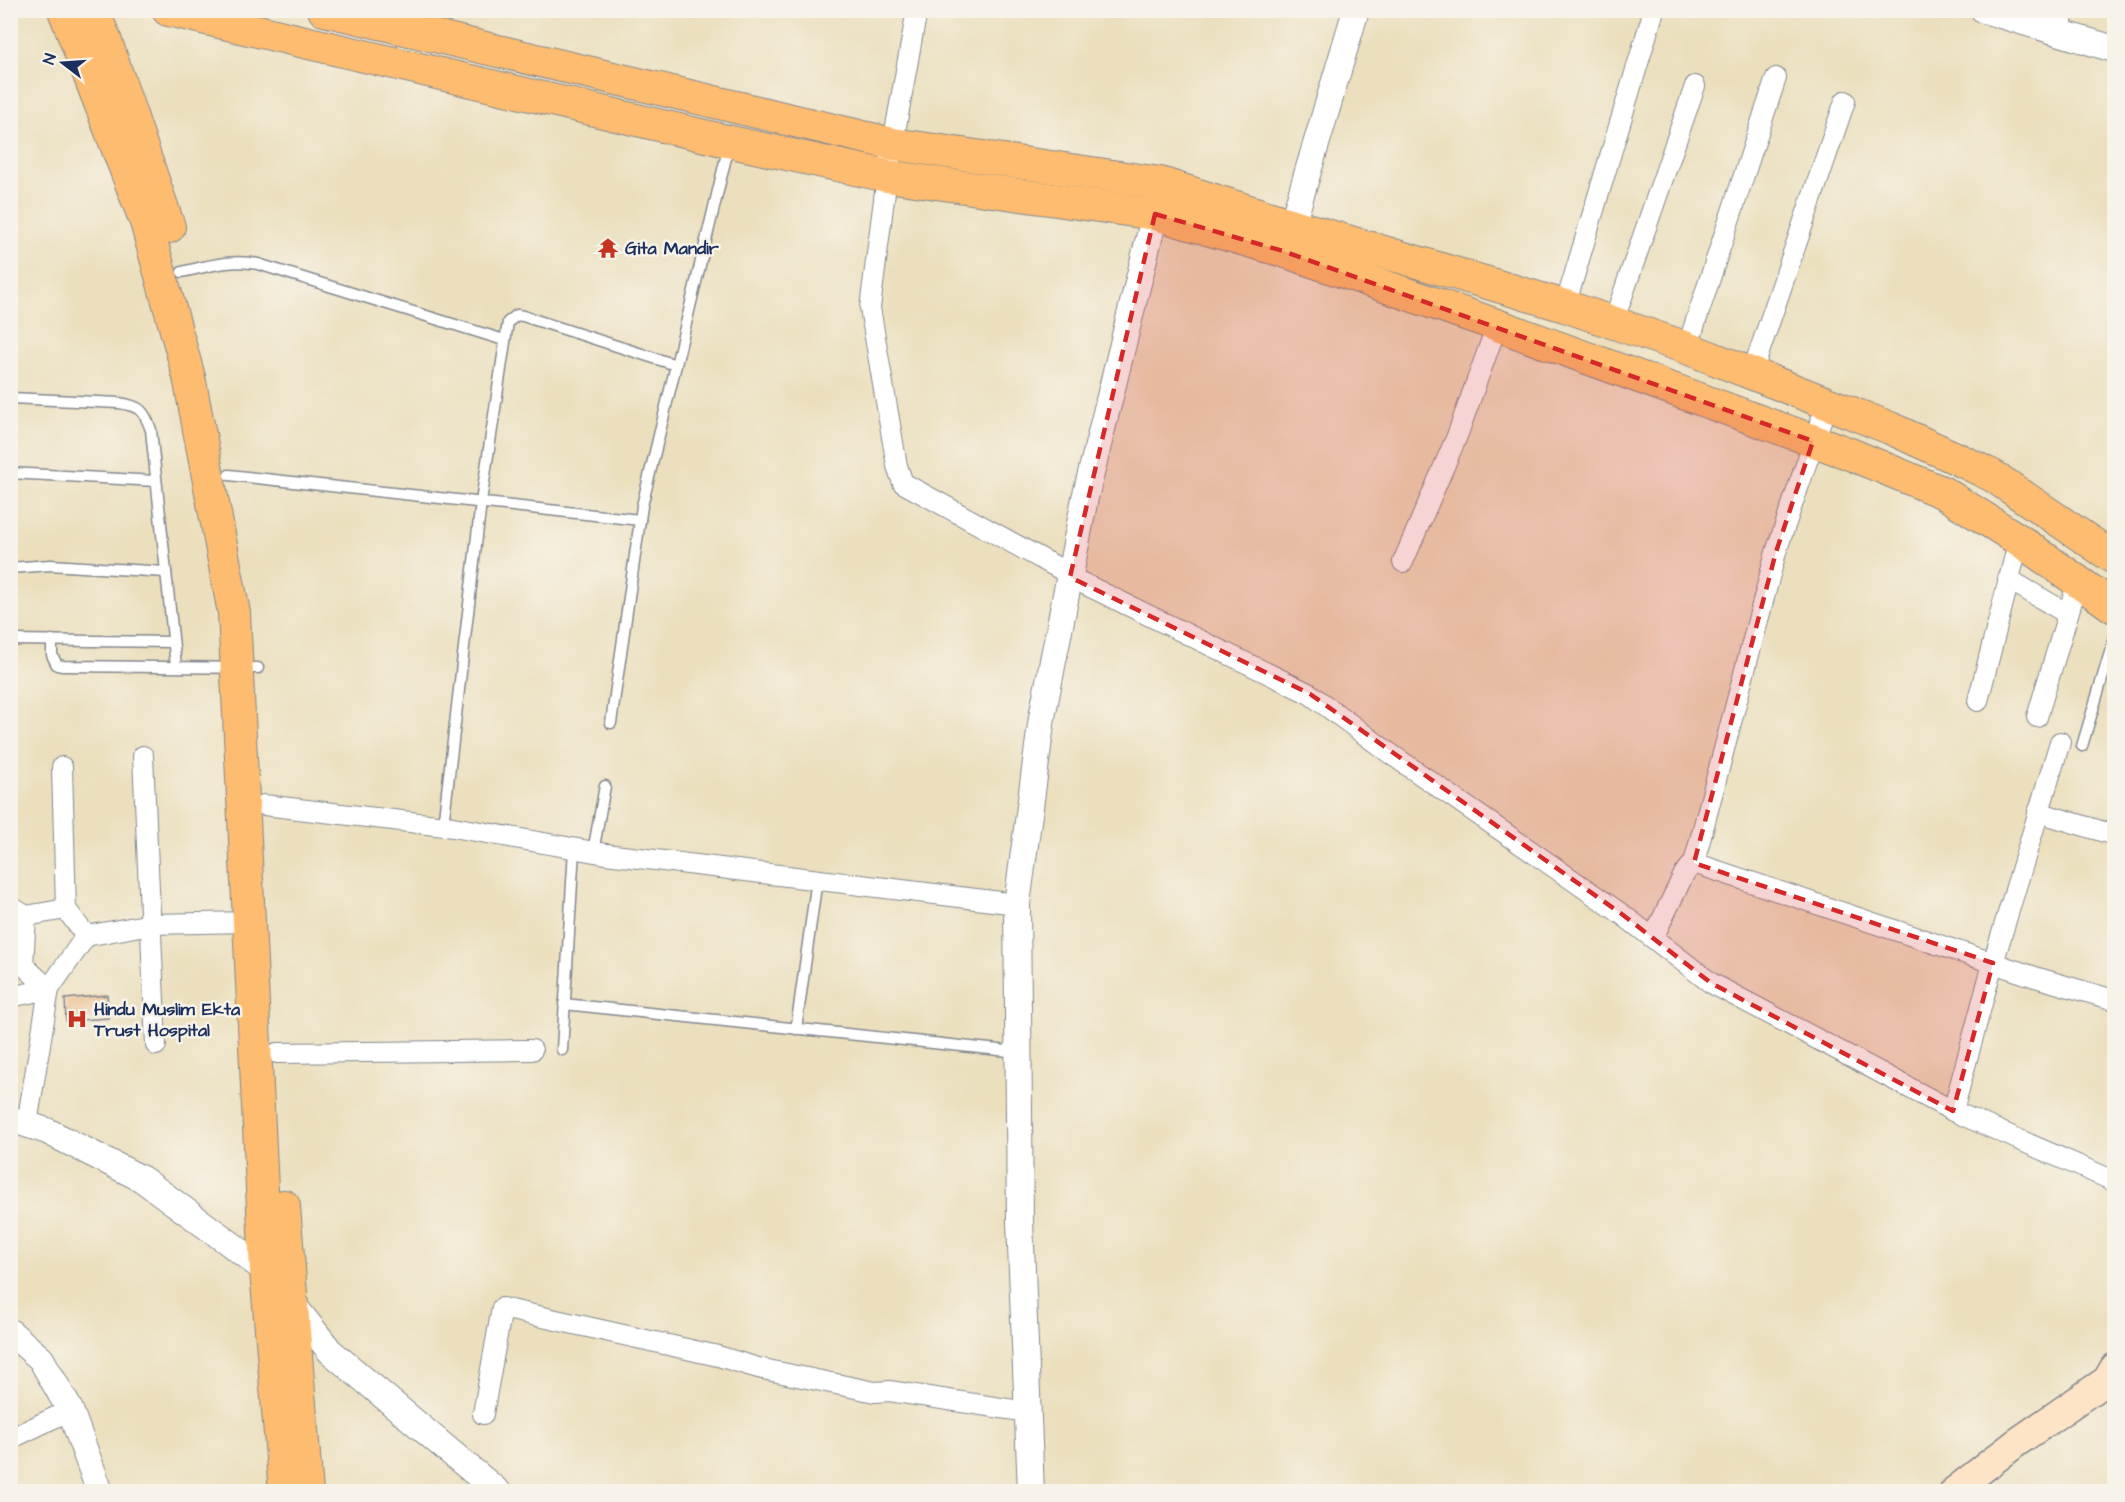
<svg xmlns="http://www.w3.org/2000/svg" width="2125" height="1502" font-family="'Architects Daughter',sans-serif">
<rect width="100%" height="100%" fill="#f7f3e8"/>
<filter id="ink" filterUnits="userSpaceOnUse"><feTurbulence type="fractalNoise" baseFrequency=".0167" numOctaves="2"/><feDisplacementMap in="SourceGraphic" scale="12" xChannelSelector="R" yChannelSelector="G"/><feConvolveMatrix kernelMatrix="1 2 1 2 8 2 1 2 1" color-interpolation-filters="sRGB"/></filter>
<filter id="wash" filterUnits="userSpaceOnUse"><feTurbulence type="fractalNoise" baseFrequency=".008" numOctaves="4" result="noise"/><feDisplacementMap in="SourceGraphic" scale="24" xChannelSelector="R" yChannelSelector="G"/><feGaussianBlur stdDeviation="1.35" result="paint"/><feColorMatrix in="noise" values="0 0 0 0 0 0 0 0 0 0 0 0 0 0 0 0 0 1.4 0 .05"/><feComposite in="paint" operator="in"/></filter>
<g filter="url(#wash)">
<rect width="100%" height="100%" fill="#ebdfbd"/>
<g id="blocks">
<path fill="#e6ac6e" d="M 107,995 L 109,1018 L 66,1021 L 65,999 Z"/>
</g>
</g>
<g filter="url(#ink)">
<use href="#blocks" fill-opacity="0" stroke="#83878e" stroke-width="1.5"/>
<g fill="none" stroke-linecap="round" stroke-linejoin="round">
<g stroke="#83878e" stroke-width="13">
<g id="service">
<path d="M 182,272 C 208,266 231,259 258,264 L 504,340"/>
<path d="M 10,398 L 119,403 C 140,406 144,410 151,430 L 176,666"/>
<path d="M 10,473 L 156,481"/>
<path d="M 229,475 L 640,520"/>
<path d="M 10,568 L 50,565 L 166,572"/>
<path d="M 10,640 L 173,642"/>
<path d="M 52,640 L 52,655 L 57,665 L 63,666 L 258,668"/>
<path d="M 611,723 L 642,506 L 729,145"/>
<path d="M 2082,746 L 2114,639"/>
<path d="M 443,826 L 481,502 L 508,322 L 517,315 L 523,316 L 676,365"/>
<path d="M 593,852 L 605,786"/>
<path d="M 564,1004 L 1018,1052"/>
<path d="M 796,1029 L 817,879"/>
<path d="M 562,1050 L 574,849"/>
</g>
</g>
<g stroke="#83878e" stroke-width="22">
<g id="minor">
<path d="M 917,10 L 887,176 L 870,308 L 897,466 L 903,483 L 1060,569 L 1070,577 L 1310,694 L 1388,752 L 1623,915 L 1711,983 L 1953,1111 L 2114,1181"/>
<path d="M 2060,33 L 2064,10"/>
<path d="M 1565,306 L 1654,10"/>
<path d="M 1613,323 L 1695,86"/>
<path d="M 1687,348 L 1776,78"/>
<path d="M 1752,373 L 1845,101"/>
<path d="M 1403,562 L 1457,436 L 1497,325"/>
<path d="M 2008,579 L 2066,613"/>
<path d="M 1978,701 L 2019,540"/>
<path d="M 2037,717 L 2078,581"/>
<path d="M 143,756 L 156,1045"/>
<path d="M 62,767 L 66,909 L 86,936"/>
<path d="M 264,805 L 453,827 L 606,854 L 1017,904"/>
<path d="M 2038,812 L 2114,835"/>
<path d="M 1694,863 L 2035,977 L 2114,1000"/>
<path d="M 10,906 L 26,916 L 23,965 L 49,989"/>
<path d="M 26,916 L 66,909"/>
<path d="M 1653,938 L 1684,874 L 1694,863 L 1776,552 L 1827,403"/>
<path d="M 10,997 L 49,989"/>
<path d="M 277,1053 L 532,1050"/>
<path d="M 1953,1111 L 1993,963 L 2060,742"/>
<path d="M 27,1124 L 49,989 L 86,936 L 151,924 L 249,922"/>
<path d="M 483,1414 L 502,1308 L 718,1356 L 758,1368 L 875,1392 L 889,1391 L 1028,1412"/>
<path d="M 10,1439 L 70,1410"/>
</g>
</g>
<g stroke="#83878e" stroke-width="28">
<g id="tertiary">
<path d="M 1984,10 L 2114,49"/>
<path d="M 1287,242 L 1356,10"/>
<path d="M 10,1119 L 47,1131 L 142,1179 L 232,1245 L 266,1271 L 330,1351 L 498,1492"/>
<path d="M 10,1332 L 41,1359 L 70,1410 L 100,1492"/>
<path d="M 1031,1492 L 1020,1221 L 1017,904 L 1042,717 L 1085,498 L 1155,214 L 1158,195"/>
</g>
</g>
<g stroke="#83878e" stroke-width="31">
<path id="secondary" d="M 1953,1492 L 2016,1443 L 2107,1380 L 2114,1368"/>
</g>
<g stroke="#83878e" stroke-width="34">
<g id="primary">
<path d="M 64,10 L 146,222 L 189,377 L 234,613 L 266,1271 L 285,1492"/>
<path d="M 93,10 L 105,39 L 169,227"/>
<path d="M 168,10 L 718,139 L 887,176 L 1155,214 L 1283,251 L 1497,325 L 1850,454 L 1944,493 L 2019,540 L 2114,607"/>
<path d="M 324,10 L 893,144 L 1160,183 L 1293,225 L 1565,306 L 1687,348 L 1890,428 L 1962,461 L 1993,476 L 2114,558"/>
<path d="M 284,1206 L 307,1492"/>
</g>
</g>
<use href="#service" stroke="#fff" stroke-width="10"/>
<use href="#minor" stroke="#fff" stroke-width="20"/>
<use href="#tertiary" stroke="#fff" stroke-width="26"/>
<use href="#secondary" stroke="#fee4c6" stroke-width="28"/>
<use href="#primary" stroke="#fdbc70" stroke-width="32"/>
</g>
</g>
<path fill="#d62828" fill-opacity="0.2" stroke="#d62828" stroke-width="4.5" stroke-dasharray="12 8" stroke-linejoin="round" d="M 1155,214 L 1283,251 L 1813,441 L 1776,552 L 1694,863 L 1993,963 L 1953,1111 L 1711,983 L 1623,915 L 1310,694 L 1070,577 Z"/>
<defs>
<g id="temple-bare" transform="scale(1.62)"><path d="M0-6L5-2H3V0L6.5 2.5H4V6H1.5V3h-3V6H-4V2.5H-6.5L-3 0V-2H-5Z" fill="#c8321e" stroke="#f7f3e8" stroke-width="2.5" paint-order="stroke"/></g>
<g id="hospital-bare" transform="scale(1.62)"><path d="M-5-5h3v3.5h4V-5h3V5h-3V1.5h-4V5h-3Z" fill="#c8321e" stroke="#f7f3e8" stroke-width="2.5" paint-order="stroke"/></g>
</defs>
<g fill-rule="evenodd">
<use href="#temple-bare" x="608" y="248"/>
<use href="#hospital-bare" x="77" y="1019"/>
</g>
<g text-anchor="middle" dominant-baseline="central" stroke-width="5" stroke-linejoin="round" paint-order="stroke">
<g font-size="18" font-weight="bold" fill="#1b2f5e" stroke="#f7f3e8" text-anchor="start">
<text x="625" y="248">Gita Mandir</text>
<text x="94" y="1009">Hindu Muslim Ekta<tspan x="94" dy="21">Trust Hospital</tspan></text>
</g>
</g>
<rect width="2125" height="1502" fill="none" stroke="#f7f3e8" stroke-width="36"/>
<g transform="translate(63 63) rotate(287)" stroke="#f7f3e8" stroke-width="4.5" paint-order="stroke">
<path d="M0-4.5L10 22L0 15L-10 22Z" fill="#1b2f5e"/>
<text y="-9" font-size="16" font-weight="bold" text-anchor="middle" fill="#1b2f5e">N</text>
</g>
</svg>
